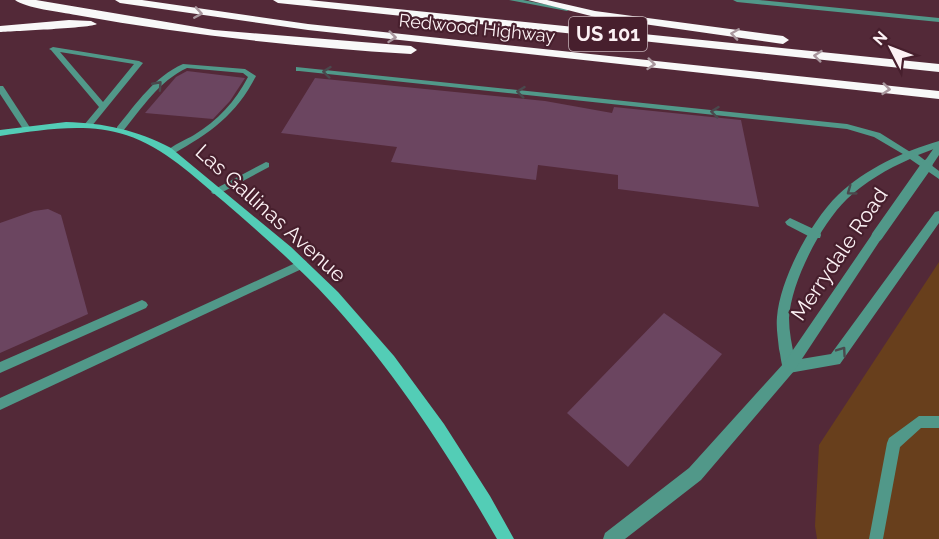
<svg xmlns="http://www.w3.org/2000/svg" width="939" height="539" font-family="Raleway,sans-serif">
<rect width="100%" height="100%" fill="#532938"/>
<path fill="#683f1c" d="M 939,262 L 939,539 L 817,539 L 815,526 L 819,445 Z"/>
<g fill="#6b4560">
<path d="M 187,71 L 245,78 L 230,101 L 213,119 L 145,113 L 176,77 Z"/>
<path d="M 315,78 L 545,101 L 612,113 L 614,107 L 741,120 L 759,207 L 618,189 L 618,175 L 538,165 L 536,180 L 391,162 L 397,147 L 281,133 Z"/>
<path d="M 48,209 L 61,215 L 88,314 L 0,353 L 0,223 L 34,211 Z"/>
<path d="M 664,313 L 722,354 L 628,467 L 567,413 Z"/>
</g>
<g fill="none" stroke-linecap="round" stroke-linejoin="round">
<g fill="#519889" fill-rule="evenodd">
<path d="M 509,0 L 523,0 L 570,9 L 567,11 Z"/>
<path d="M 53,47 L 139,61 L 143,63 L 91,127 L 88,128 L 84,125 L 99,107 L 51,50 L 49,49 ZM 60,52 L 134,64 L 103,102 Z"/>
<path d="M 183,64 L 245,69 L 256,76 C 236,115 210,133 173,154 L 167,154 L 166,152 C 173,145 185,140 194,135 C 218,120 235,102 248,77 L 243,73 L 187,68 C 159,81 142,108 123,131 L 117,131 L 117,127 C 137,103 154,77 183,64 Z"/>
<path d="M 296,67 L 847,124 L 880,133 L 915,155 L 914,157 L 908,157 L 874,137 L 847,129 L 299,71 L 296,71 Z"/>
<path d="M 0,86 L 3,86 L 31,129 L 30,131 L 27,132 L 23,129 L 0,94 Z"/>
<path d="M 266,162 L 269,163 L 269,167 L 219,194 L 213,194 L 211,192 L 213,190 Z"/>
<path d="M 790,218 L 820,232 L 821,235 L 820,238 L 812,238 L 787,225 L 785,222 Z"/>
<path d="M 302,260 L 306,261 L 307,264 L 306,267 L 0,410 L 0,398 Z"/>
<path d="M 142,300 L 146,302 L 148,305 L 146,308 L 0,373 L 0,362 Z"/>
<path d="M 919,416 L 939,416 L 939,428 L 921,428 L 900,447 L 883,539 L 869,539 L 887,443 L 889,438 Z"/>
</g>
<path fill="#519889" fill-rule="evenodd" d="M 939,141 L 939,147 L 918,155 L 939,171 L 939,179 L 910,159 C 887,169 865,182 847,199 C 821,224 791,282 789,318 C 789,332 792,346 795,360 L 831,354 L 935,212 L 939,211 L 939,223 L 840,364 L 789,373 L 784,371 C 781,364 781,357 779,349 C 778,338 776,328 777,317 C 780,279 811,221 838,195 C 865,169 904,151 939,141 Z"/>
<g fill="#519889" fill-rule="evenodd">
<path d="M 733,0 L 759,0 L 939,18 L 939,22 L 737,2 Z"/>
<path d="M 939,144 L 939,155 L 931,167 L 923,167 L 922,165 L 936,145 Z"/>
<path d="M 877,232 L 883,236 L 881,239 L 794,371 L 701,480 L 625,539 L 603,539 L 605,533 L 689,468 L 784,363 L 873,233 Z"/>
</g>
<path fill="#53cdb6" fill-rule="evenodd" d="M 66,122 C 104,123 137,130 171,148 L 291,247 L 338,292 L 394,356 L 444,424 L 490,496 L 514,539 L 497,539 C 448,454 396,373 330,301 C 297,265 260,233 223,201 C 193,176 165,148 126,135 C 86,122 41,130 0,136 L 0,130 Z"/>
<g fill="#f8f8f8" fill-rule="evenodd">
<path d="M 15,0 L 36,0 L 214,30 L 411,46 L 417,50 L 411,54 C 298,47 187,35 76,15 C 61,12 25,8 15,0 Z"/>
<path d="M 115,0 L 142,0 L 308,24 L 939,91 L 939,99 L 308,30 L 120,3 Z"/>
<path d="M 273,0 L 309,0 L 939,64 L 939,72 L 278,3 Z"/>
<path d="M 528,0 L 547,0 L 595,11 L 783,36 L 789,40 L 783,44 L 595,17 Z"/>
<path d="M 69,20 L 91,21 L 97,24 C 92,28 14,31 0,32 L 0,26 Z"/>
</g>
<path stroke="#519889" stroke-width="11" d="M 877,236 L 927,165"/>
</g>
<defs><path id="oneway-chevron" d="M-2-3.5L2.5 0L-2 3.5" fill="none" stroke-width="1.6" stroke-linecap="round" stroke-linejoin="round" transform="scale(1.5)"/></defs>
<g stroke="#a8969d">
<use href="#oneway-chevron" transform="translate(198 13) rotate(9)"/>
<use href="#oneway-chevron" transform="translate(735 34) rotate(-172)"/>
<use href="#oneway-chevron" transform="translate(392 37) rotate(6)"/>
<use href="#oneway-chevron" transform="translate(818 56) rotate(-174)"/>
<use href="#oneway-chevron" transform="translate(651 64) rotate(6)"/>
<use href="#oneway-chevron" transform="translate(886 89) rotate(6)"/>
</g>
<g stroke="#4a494d">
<use href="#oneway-chevron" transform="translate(327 72) rotate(-174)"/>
<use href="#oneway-chevron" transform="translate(158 85) rotate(-48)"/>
<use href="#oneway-chevron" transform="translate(521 92) rotate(-174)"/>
<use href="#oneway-chevron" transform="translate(715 112) rotate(-174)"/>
<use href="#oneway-chevron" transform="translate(851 191) rotate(144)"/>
<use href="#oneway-chevron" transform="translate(842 351) rotate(-55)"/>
</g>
<g text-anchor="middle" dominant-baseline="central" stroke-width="4.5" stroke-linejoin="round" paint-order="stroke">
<g font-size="18" fill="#fcf1f4" stroke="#471f2d">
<text transform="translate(477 28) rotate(6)">Redwood Highway</text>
</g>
<rect fill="#471f2d" stroke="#c6b2b8" stroke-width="1.5" x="569" y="17" width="78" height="34" rx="4.5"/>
<g font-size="20" font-weight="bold" fill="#fcf1f4">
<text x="608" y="34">US 101</text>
</g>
<g font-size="21" fill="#fcf1f4" stroke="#471f2d">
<text transform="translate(271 213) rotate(42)">Las Gallinas Avenue</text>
<text transform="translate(839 254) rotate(-56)">Merrydale Road</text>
</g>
</g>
<g transform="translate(891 48) rotate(312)" stroke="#471f2d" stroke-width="4.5" paint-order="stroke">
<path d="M0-4.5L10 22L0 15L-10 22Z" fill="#fcf1f4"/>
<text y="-9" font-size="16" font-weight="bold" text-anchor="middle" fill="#fcf1f4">N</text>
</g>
</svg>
